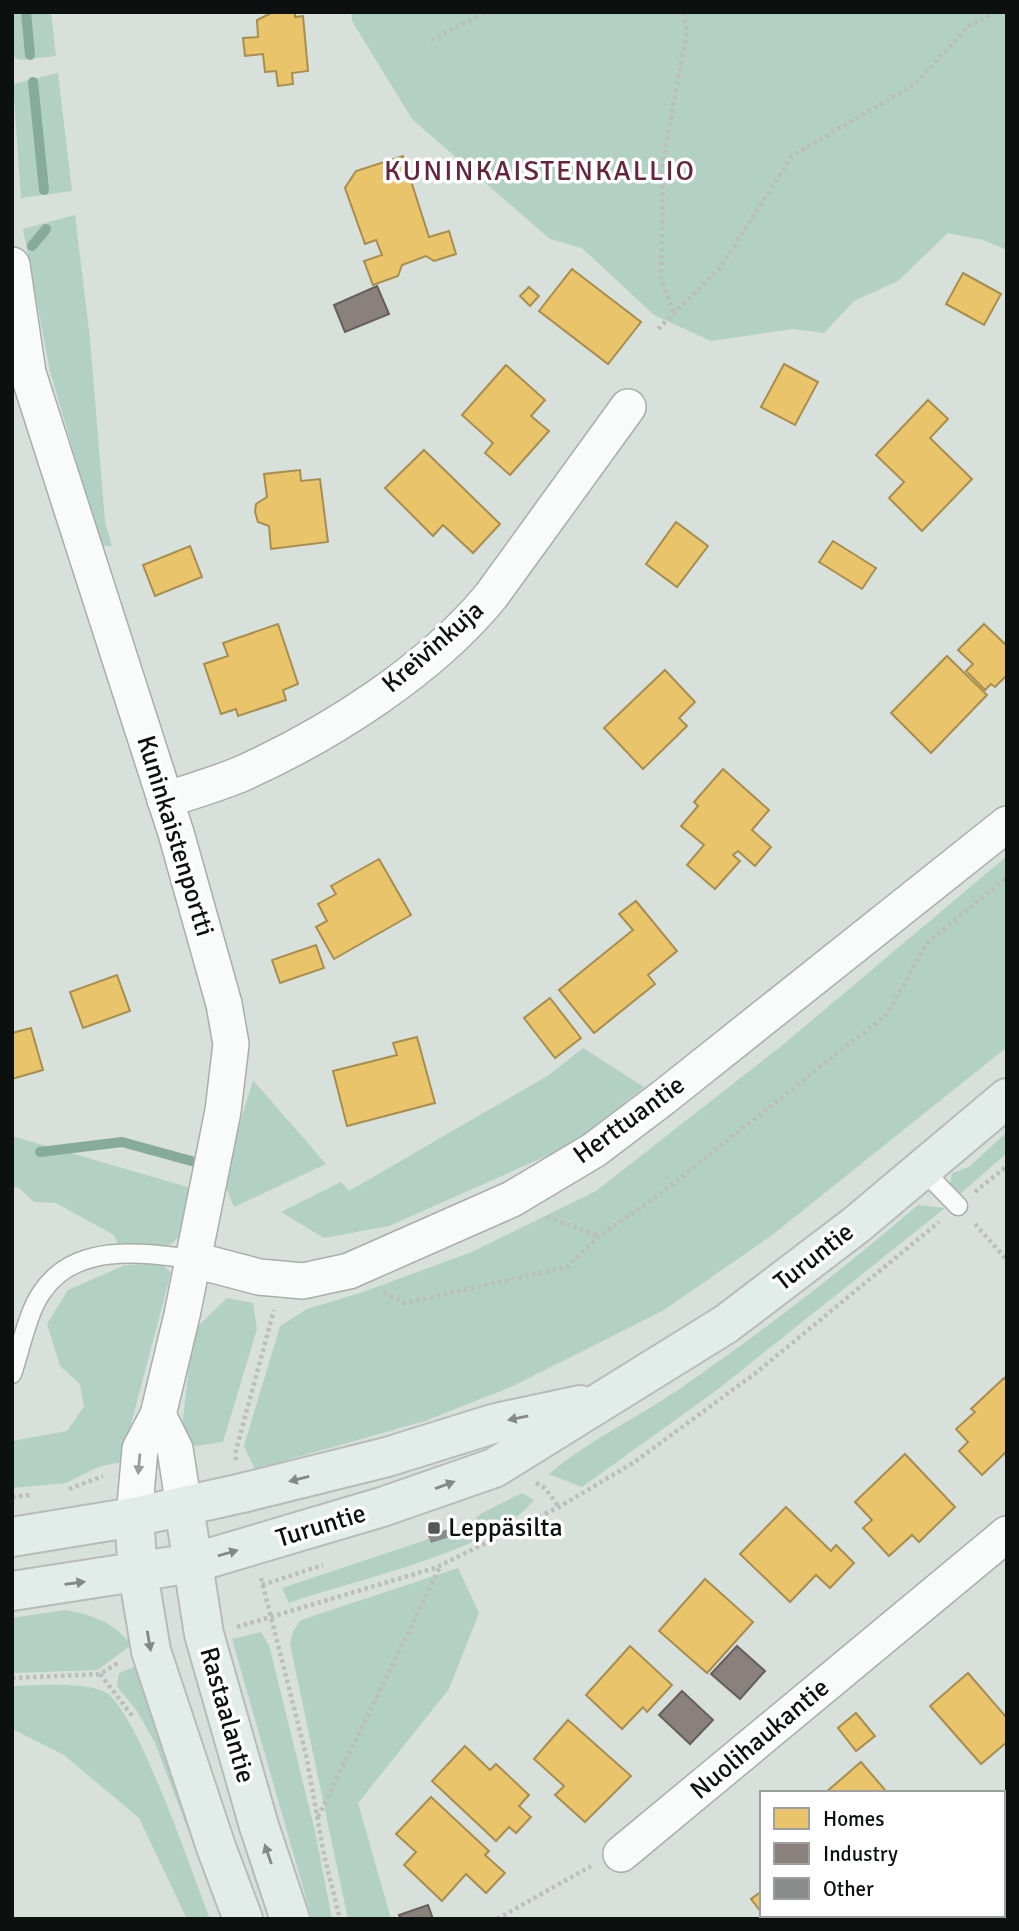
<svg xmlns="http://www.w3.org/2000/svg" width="1019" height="1931" font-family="Signika,sans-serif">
<rect width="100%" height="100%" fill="#d8e0dc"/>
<g fill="#b2d0c4">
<path d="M 12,12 L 51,12 L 56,56 L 20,60 L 12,56 Z"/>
<path d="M 351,12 L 1007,12 L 1007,250 L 983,240 L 948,233 L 898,281 L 854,301 L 824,333 L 792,329 L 711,341 L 654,315 L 582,248 L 550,239 L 412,119 L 352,21 Z"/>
<path d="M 58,73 L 72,191 L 21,198 L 13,84 Z"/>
<path d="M 75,215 L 90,339 L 105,522 L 112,546 L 101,546 L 50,371 L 23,229 Z"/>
<path d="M 1007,856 L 1007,1047 L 771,1236 L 664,1310 L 513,1386 L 425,1421 L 255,1469 L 244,1446 L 280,1326 L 307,1309 L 360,1293 L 472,1252 L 596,1191 L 785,1043 Z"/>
<path d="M 583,1048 L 644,1087 L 571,1145 L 389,1226 L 324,1238 L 281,1212 L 341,1182 L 349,1191 L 549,1075 Z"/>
<path d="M 253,1080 L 326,1164 L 234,1207 L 223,1180 Z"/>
<path d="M 1007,1132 L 1007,1153 L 960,1194 L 950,1186 L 952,1173 L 969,1167 Z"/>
<path d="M 12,1136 L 191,1188 L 182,1234 L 170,1245 L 118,1244 L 114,1235 L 56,1203 L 34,1202 L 19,1188 L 12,1187 Z"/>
<path d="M 918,1205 L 945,1208 L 717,1390 L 582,1487 L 549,1474 C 588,1441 635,1419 678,1390 C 762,1332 841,1271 918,1205 Z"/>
<path d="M 162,1264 L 171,1273 L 121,1462 L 98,1467 L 66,1483 L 12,1488 L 12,1441 L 67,1431 L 84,1407 L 80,1384 L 60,1366 L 47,1324 L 68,1290 L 125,1265 Z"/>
<path d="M 227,1298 L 253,1303 L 257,1329 L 223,1442 L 195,1446 L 182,1427 L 193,1331 Z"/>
<path d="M 522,1493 L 534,1500 C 494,1551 353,1580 289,1603 L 282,1588 L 429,1539 L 431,1543 L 450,1537 L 449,1532 L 465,1527 L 482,1513 Z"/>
<path d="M 458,1568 L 479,1613 L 449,1689 L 358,1803 L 391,1919 L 348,1919 L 290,1644 L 293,1631 L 301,1620 Z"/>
<path d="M 65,1610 C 92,1615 114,1622 131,1645 L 98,1670 L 12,1673 L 12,1618 Z"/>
<path d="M 261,1632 L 269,1645 L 315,1831 L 332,1919 L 312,1919 L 232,1639 Z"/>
<path d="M 136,1666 L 222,1919 L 155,1743 L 137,1711 L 117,1686 L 119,1673 Z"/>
<path d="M 12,1686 C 34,1685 91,1681 108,1694 C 141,1721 192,1873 210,1919 L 187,1919 L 139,1818 L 64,1755 L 12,1729 Z"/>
<path d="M 1007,1805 L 1007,1919 L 865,1919 L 869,1915 L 1003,1915 L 1003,1808 Z"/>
</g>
<g fill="#e9c46a" stroke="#a78e4e" stroke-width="2">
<path d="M 273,12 L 295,12 L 295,17 L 303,16 L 308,71 L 292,73 L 293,84 L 278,86 L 276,71 L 265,72 L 263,54 L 245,56 L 243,38 L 258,37 L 257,20 Z"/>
<path d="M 403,156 L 429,237 L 449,231 L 456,254 L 434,261 L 426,256 L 402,265 L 398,276 L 373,285 L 364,261 L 382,255 L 376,240 L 365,244 L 345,188 L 356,171 Z"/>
<path d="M 572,269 L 641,322 L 608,364 L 539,311 Z"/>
<path d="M 963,273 L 1001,294 L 984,325 L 946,304 Z"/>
<path d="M 529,287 L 539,296 L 530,306 L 520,296 Z"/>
<path d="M 784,364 L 818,382 L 795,425 L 761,407 Z"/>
<path d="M 506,365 L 545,400 L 531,416 L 549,431 L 510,475 L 485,453 L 493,443 L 462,415 Z"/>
<path d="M 928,400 L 948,419 L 930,438 L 972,479 L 922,531 L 889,498 L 904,482 L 876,455 Z"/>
<path d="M 424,450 L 500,524 L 473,553 L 443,525 L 433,536 L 385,488 Z"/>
<path d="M 300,470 L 301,481 L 320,479 L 328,542 L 271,549 L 269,526 L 258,522 L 255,512 L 256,504 L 267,497 L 264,474 Z"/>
<path d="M 676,522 L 708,546 L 677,587 L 646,564 Z"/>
<path d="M 833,541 L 876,568 L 862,589 L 819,562 Z"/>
<path d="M 190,546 L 202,577 L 155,596 L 143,565 Z"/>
<path d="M 278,624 L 298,684 L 283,690 L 286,700 L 238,716 L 236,709 L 221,714 L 204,664 L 228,656 L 223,643 Z"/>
<path d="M 984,624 L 1007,646 L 1007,675 L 995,687 L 991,684 L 985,690 L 966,671 L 973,664 L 958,650 Z"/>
<path d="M 947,656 L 987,695 L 931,753 L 891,713 Z"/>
<path d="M 665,670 L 695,702 L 679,718 L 687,726 L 643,769 L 604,728 Z"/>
<path d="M 723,769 L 769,810 L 752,830 L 771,847 L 755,866 L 738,851 L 733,855 L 740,861 L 715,889 L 687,865 L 704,845 L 681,826 L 698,806 L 694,802 Z"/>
<path d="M 379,859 L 411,915 L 334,959 L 316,927 L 327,921 L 318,904 L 336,894 L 331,886 Z"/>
<path d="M 636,901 L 677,951 L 648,975 L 655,984 L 594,1033 L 559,990 L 633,930 L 619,914 Z"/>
<path d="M 316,945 L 324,968 L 280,983 L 272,960 Z"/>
<path d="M 117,975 L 130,1011 L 83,1028 L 70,992 Z"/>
<path d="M 550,998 L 581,1038 L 555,1058 L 524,1018 Z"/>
<path d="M 31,1028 L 43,1070 L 12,1079 L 12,1033 Z"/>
<path d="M 417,1037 L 435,1103 L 347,1126 L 333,1071 L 397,1055 L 393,1043 Z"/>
<path d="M 1004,1378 L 1007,1381 L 1007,1451 L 982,1475 L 959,1451 L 968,1442 L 956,1429 L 975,1412 L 971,1409 Z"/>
<path d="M 905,1454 L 955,1507 L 919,1542 L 912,1535 L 889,1556 L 863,1528 L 872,1520 L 855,1502 Z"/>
<path d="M 786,1507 L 831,1551 L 836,1545 L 854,1563 L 830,1588 L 816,1575 L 790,1602 L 740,1554 Z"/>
<path d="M 705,1579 L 753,1622 L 707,1673 L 659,1631 Z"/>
<path d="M 630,1646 L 672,1685 L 647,1712 L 643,1707 L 622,1729 L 586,1695 Z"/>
<path d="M 968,1673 L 1007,1718 L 1007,1742 L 981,1764 L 930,1706 Z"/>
<path d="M 856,1713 L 875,1736 L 856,1751 L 838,1728 Z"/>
<path d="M 568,1720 L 631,1776 L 585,1822 L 555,1795 L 564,1786 L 534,1759 Z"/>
<path d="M 465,1746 L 490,1770 L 496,1764 L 529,1795 L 519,1806 L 531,1817 L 516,1833 L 509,1827 L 496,1841 L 432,1781 Z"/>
<path d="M 861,1762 L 886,1791 L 825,1793 Z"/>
<path d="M 431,1797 L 489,1851 L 485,1855 L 505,1873 L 486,1893 L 466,1874 L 442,1901 L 404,1865 L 416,1852 L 396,1834 Z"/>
<path d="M 762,1891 L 762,1913 L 751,1899 Z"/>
<path d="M 763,1915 L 794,1915 L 790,1919 L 766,1919 Z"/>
</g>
<g fill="#8a817c" stroke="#645f5b" stroke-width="2">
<path d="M 377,286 L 389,314 L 345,332 L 334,305 Z"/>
<path d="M 737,1646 L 765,1671 L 740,1699 L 711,1674 Z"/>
<path d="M 682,1691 L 713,1720 L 690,1744 L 659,1715 Z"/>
<path d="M 428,1905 L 433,1919 L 401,1919 L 399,1915 Z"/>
</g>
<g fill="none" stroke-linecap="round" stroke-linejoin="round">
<g stroke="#86ab9d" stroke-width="10">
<path d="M 26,12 L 30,55"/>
<path d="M 33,82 L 44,190"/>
<path d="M 32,246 L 46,229"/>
<path d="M 40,1152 L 122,1142 L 195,1162"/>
</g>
</g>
<path fill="#8a8c8b" d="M 448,1529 L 450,1537 L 431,1543 L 428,1536 Z"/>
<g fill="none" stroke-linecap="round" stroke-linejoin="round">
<g stroke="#a8aeab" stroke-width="21">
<g id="lane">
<path d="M 922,1169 L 958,1206"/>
<path d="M 12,1374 C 20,1351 28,1311 42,1292 C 75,1243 140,1252 191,1259"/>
</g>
</g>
<g stroke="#a8aeab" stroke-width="38">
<g id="street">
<path d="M 12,265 L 28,373 L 176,833 L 224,1004 L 231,1044 L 223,1111 L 182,1315 L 158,1415 L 140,1449 L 134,1517"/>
<path d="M 165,800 C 190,792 217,784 241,774 C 330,734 429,671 491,596 L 628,407"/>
<path d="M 191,1259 L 259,1277 L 303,1281 L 349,1271 L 512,1199 L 594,1150 L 664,1097 L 1007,824"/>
<path d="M 158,1415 L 175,1449 L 184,1507"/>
<path d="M 621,1854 L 1007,1534"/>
</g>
</g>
<g stroke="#b7bbb9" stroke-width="42">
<g id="primary">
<path d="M 184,1507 L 204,1634 L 259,1826 L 290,1919"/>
<path d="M 134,1517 L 138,1573 L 151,1651 L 216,1847 L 243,1919"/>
<path d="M 12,1537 L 134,1517 L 242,1493 L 387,1457 L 496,1423 L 580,1405"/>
<path d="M 12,1591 L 193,1563 L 382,1507 L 494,1468 L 726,1324 L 856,1225 L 1007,1098"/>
</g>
</g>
<g stroke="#bbbebd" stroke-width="4.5" stroke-dasharray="3.5 3.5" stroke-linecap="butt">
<path d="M 431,40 L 486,12"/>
<path d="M 674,312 L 661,279 L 663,161 L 687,31 L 683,12"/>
<path d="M 658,329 L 719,269 L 792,156 L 915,84 L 969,26 L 995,12"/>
<path d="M 975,1192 L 1007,1166"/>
<path d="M 547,1217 L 599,1236"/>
<path d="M 975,1224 L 1007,1260"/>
<path d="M 384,1292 L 405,1303 L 567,1267 L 599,1236 L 656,1197 L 887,1014 L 927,943 L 1007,877"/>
<path d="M 236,1460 L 235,1454 L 274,1310"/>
<path d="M 536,1483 L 545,1488 L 559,1507"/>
<path d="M 69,1489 L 103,1476"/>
<path d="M 12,1497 L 32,1495"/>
<path d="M 261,1578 L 306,1755 L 324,1855 L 340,1919"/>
<path d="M 262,1585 L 323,1565"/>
<path d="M 237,1627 L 435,1568 L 559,1507 L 633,1463 L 757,1372 L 939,1222"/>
<path d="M 100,1674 L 134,1718"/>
<path d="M 12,1678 L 100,1674 L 118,1663"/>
<path d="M 318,1817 L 440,1567"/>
<path d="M 497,1919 L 591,1866"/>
</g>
<use href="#lane" stroke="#f9fafa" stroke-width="18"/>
<use href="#street" stroke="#f9fafa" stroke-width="35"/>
<use href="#primary" stroke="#e2ece9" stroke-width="38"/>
</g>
<defs><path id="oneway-solid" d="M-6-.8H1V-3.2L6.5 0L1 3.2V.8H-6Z" transform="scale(1.75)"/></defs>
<g fill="#828986">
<use href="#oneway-solid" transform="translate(518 1418) rotate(168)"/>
<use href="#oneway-solid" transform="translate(299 1479) rotate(166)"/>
<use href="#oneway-solid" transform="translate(445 1485) rotate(-20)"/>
<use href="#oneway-solid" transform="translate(228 1553) rotate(-16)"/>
<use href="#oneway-solid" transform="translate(75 1583) rotate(-8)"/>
<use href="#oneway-solid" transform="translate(149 1641) rotate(80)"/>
<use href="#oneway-solid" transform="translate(268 1854) rotate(-109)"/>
</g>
<use fill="#9a9c9c" href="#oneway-solid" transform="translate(139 1464) rotate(95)"/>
<rect fill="#535956" stroke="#fff" stroke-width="2.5" x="427" y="1521" width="14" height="14" rx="3.5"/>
<g text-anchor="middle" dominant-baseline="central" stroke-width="7" stroke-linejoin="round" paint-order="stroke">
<g font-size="26" fill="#0c100e" stroke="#fff">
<text transform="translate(433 647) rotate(-41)">Kreivinkuja</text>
<text transform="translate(175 836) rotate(73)">Kuninkaistenportti</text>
<text transform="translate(629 1120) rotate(-36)">Herttuantie</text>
<text transform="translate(814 1257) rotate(-38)">Turuntie</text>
<text transform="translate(321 1526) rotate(-17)">Turuntie</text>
<text transform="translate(227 1715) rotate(74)">Rastaalantie</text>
<text transform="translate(760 1739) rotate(-40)">Nuolihaukantie</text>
</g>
<g font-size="26" fill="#0c100e" stroke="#fff" text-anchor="start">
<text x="448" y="1528">Leppäsilta</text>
</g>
<g font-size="28" letter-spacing="2" fill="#67243d" stroke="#fff">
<text x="540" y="171">KUNINKAISTENKALLIO</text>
</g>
</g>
<rect width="1019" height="1931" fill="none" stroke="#0c100e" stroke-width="28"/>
<rect x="760" y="1791" width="245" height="126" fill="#ffffff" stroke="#9e9f9f" stroke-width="2"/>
<rect x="774" y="1808" width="35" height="21" fill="#e9c46a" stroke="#9e9f9f" stroke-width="2"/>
<text x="823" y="1826" font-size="21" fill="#0c100e">Homes</text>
<rect x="774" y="1843" width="35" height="21" fill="#8a817c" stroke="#9e9f9f" stroke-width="2"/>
<text x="823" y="1861" font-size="21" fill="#0c100e">Industry</text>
<rect x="774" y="1878" width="35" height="21" fill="#8a8c8b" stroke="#9e9f9f" stroke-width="2"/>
<text x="823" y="1896" font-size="21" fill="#0c100e">Other</text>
</svg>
